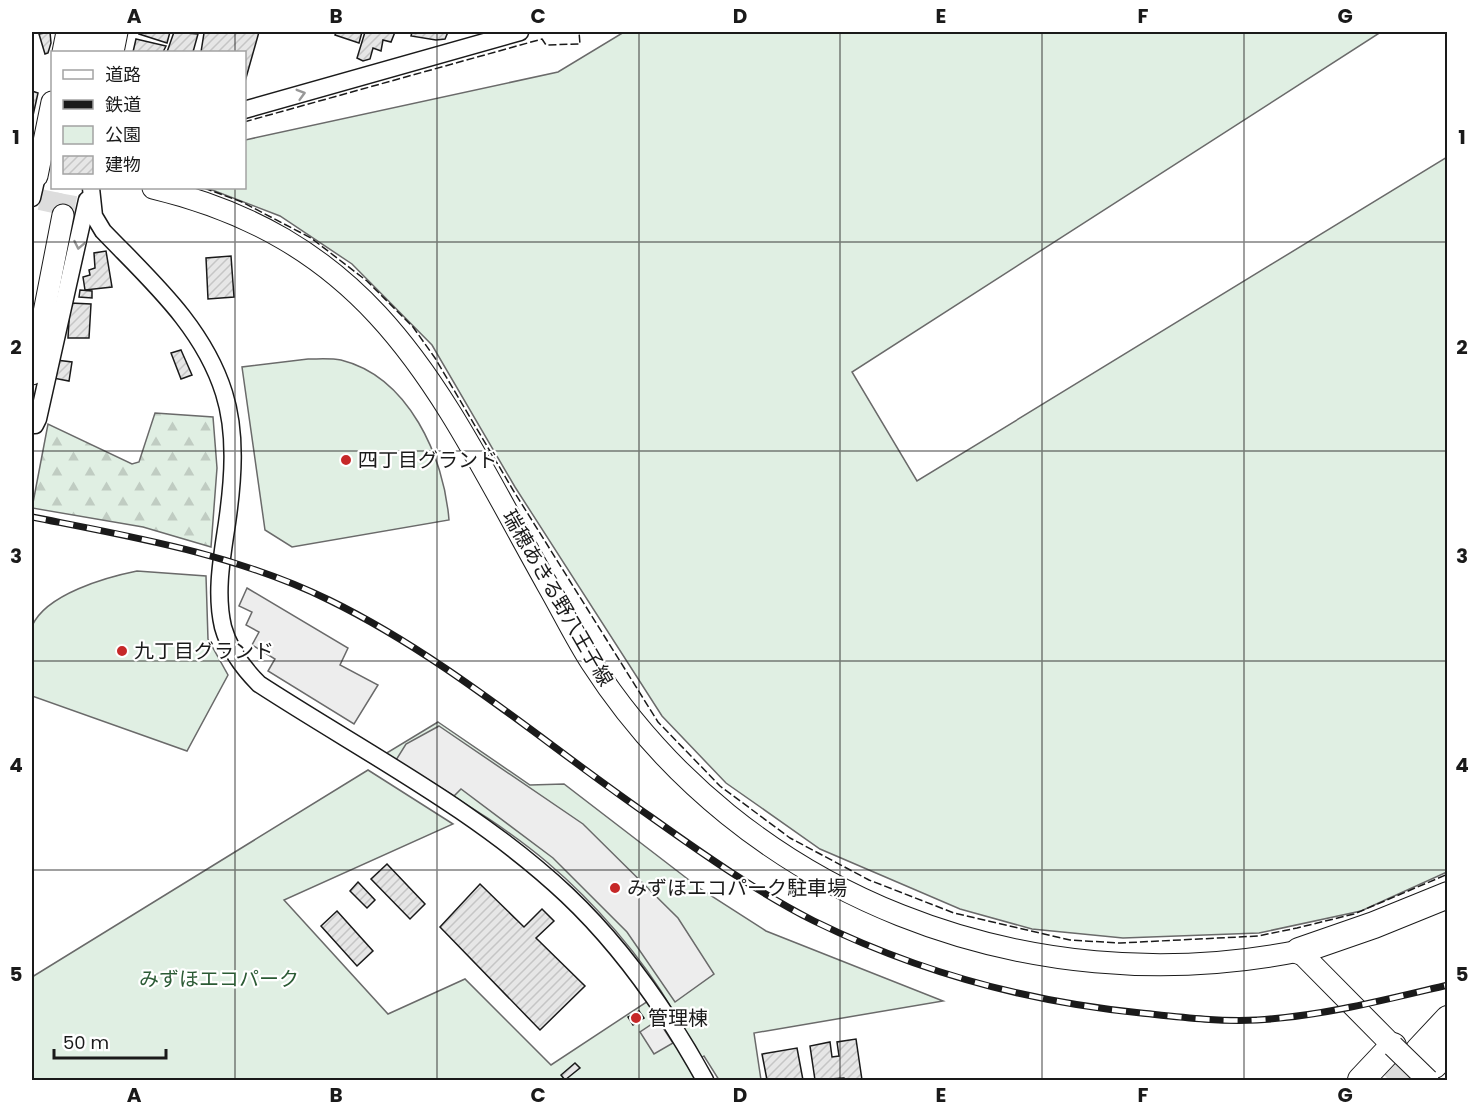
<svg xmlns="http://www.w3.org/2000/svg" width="1479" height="1112" font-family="Poppins,'Noto Sans JP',sans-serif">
<defs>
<pattern id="forest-firs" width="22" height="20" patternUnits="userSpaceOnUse" patternTransform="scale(1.5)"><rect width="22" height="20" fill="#e0efe3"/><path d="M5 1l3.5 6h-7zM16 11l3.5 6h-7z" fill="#c0ccc2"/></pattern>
<pattern id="building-hatch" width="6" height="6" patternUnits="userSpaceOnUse" patternTransform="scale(1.5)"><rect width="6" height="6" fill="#e6e6e6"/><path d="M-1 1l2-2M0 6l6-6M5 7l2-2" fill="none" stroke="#c5c5c5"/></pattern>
</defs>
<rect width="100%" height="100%" fill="#fff"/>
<g fill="#e0efe3" stroke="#6a6a6a" stroke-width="1.5">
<path d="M 624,32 L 1381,32 L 852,372 L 917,481 L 1447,157 L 1447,872 L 1361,911 L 1259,933 L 1123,938 L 1032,929 L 960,909 L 820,849 L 726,783 L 662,716 L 515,487 L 432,345 L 352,264 L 280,216 L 207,188 L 244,188 L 245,140 L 558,72 Z"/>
<path d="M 308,359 C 319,359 331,358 341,360 C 409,377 444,457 449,520 L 292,547 L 265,530 L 242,367 Z"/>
<path d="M 137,571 L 206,576 L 208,639 L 228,675 L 187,751 L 32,696 C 31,681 28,637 32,626 C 46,594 107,577 137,571 Z"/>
<path d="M 438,722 L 530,785 L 564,784 L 702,890 L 766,931 L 943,1001 L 754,1033 L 761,1080 L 719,1080 L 704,1056 L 689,1066 L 696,1080 L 32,1080 L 32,977 L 368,770 L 453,824 L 284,900 L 388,1014 L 465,979 L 551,1065 L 648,1001 L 659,1017 L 672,1009 C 642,957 594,902 548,863 C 500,822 439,788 385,754 Z"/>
</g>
<path fill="url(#forest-firs)" stroke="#6a6a6a" stroke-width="1.5" d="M 155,413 L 213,417 L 217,468 L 211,547 L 143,527 L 32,508 L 48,424 L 132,464 L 139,462 Z"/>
<g fill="#ededed" stroke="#6a6a6a" stroke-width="1.5">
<path d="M 247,588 L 348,648 L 340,665 L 378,685 L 354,724 L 268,671 L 275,659 L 252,645 L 259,632 L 246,625 L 252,612 L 239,606 Z"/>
<path d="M 439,726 L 583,824 L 678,918 L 714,974 L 675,1002 L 627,932 L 553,858 L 461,789 L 454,796 L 396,760 L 406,744 Z"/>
<path d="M 658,1020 L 673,1043 L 654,1054 L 640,1032 Z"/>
</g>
<g fill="url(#building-hatch)" stroke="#1a1a1a" stroke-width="1.5">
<path d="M 50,32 L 51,43 L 48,53 L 45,54 L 39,34 Z"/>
<path d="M 140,32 L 170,32 L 167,43 L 139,34 Z"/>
<path d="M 174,32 L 198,34 L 193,52 L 167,52 Z"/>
<path d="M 198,32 L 259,32 L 244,85 L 244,52 L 201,52 L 204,33 Z"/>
<path d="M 336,32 L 362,32 L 359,43 L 335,35 Z"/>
<path d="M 365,32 L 395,32 L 391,42 L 383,40 L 381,51 L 373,48 L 370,59 L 363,61 L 357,58 Z"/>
<path d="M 412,32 L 448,32 L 445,39 L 436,40 L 411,36 Z"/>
<path d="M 136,39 L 166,46 L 163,52 L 133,52 Z"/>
<path d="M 32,91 L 38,93 L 32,120 Z"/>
<path d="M 106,251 L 112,287 L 85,290 L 83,277 L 90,275 L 89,270 L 95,268 L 94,253 Z"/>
<path d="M 231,256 L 234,297 L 208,299 L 206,258 Z"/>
<path d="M 80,290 L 92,291 L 92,298 L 79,297 Z"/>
<path d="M 70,303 L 91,304 L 89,338 L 68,338 Z"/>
<path d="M 181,350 L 192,375 L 181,379 L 171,353 Z"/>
<path d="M 56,360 L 72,362 L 69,381 L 53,378 Z"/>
<path d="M 387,864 L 425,904 L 410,919 L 371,879 Z"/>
<path d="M 358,882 L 375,900 L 367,908 L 350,891 Z"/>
<path d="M 480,884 L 524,927 L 542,909 L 554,921 L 536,938 L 585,986 L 540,1030 L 440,927 Z"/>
<path d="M 337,911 L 373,951 L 357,966 L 321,926 Z"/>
<path d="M 639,1011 L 644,1018 L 633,1025 L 628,1017 Z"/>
<path d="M 856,1039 L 862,1080 L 845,1080 L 844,1078 L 815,1080 L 810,1046 L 830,1042 L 832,1057 L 839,1056 L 837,1042 Z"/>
<path d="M 797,1048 L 803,1080 L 767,1080 L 762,1054 Z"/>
<path d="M 575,1063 L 580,1068 L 565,1080 L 561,1075 Z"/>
</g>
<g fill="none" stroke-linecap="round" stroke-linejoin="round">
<g stroke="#ddd" stroke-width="21" stroke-dasharray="21 10" stroke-linecap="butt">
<path d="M 48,212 L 53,188"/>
<path d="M 63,215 L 68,188"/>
</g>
<path stroke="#ddd" stroke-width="26" stroke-dasharray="26 13" stroke-linecap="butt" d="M 1389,1080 L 1419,1050"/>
<g stroke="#1a1a1a" stroke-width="19">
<g id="minor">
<path d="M 244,110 L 520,32"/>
<path d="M 32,172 L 37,176 L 32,198"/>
<path d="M 91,188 L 94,216 L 103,231 C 150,280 203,326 224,393 C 237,434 233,481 227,523 C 222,557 215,593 223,627 C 229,649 243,668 259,684 C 362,751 477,810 567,895 C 623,948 668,1013 705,1080"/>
<path d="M 32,425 L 35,425 L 38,419 L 87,200"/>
</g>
</g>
<g stroke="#1a1a1a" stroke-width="23">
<g id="major">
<path d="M 63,52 L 67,32"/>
<path d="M 79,52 L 84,32"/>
<path d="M 96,52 L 100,32"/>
<path d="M 113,52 L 117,32"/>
<path d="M 37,176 L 52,102"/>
<path d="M 153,188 C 382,243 442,397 547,584 C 562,610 575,637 591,662 C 743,898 1028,1005 1299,951 L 1393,1046"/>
<path d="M 32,374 L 63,215"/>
</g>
</g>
<g stroke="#1a1a1a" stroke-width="28">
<g id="highway">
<path d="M 1299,951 L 1374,925 L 1448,895"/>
<path d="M 1419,1050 L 1448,1019"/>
<path d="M 1434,1065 L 1448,1051"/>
<path d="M 1361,1080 L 1393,1046"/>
</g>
</g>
<use href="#minor" stroke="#fff" stroke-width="16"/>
<use href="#major" stroke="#fff" stroke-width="21"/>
<use href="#highway" stroke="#fff" stroke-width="26"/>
<g stroke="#1a1a1a" stroke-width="7">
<path id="rail" d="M 32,517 C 133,537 235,554 329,600 C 446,657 545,744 651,817 C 703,854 757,892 814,921 C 916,971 1028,1002 1141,1013 C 1179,1017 1219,1022 1257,1020 C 1323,1016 1384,1000 1448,985"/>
</g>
<use href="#rail" stroke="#fff" stroke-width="4.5" stroke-dasharray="14" stroke-linecap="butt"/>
<g stroke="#1a1a1a" stroke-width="23" stroke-linecap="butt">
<path id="major-bridge" d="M 1393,1046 L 1428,1080"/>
</g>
<use href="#major-bridge" stroke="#fff" stroke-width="21"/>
<g stroke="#1a1a1a" stroke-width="1.5" stroke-dasharray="8 3" stroke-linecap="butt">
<path d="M 244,122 L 542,39 L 546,45 L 580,44 L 579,32"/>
<path d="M 204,188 L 242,202 L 311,238 L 367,281 L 413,327 L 435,358 L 513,490 L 658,722 L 720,786 L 790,838 L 869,880 L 954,913 L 1070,940 L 1120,943 L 1258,936 L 1297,928 L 1354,914 L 1448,874"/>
</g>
</g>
<defs><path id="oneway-chevron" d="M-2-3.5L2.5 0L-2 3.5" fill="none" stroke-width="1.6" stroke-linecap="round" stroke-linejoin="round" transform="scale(1.5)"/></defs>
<g stroke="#989898">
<use href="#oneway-chevron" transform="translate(301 94) rotate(-16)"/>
<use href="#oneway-chevron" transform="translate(79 245) rotate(101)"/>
</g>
<path fill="none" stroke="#1a1a1a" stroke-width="1.5" stroke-opacity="0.55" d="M 235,32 L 235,52M 437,32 L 437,1080M 639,32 L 639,1080M 840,32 L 840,1080M 1042,32 L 1042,1080M 1244,32 L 1244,1080M 235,188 L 235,1080M 32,242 L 1448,242M 32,451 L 1448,451M 32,661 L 1448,661M 32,870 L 1448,870"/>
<g fill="#c62828" stroke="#fff" stroke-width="2">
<circle cx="346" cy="460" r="6"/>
<circle cx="122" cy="651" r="6"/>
<circle cx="615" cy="888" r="6"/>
<circle cx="636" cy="1018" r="6"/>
</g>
<g text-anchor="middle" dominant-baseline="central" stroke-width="4.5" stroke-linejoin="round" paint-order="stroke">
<g font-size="20" fill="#1a1a1a" stroke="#fff" text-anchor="start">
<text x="358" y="460">四丁目グランド</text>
<text x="134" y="651">九丁目グランド</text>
<text x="627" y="888">みずほエコパーク駐車場</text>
<text x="648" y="1018">管理棟</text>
</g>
<g font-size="20" fill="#1a1a1a" stroke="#fff">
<text transform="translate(558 598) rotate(60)">瑞穂あきる野八王子線</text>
</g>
<g font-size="20" fill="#2b5a34" stroke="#fff">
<text x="219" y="979">みずほエコパーク</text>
</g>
</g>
<rect width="1479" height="1112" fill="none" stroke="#ffffff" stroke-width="66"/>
<rect x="51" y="51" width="195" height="138" fill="#ffffff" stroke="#a3a3a3" stroke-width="1.5"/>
<rect x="63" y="70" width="30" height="9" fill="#ffffff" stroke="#a3a3a3" stroke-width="1.5"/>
<text x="105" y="81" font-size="18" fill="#1a1a1a">道路</text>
<rect x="63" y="100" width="30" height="9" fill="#1a1a1a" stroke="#a3a3a3" stroke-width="1.5"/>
<text x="105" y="111" font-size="18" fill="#1a1a1a">鉄道</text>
<rect x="63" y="126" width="30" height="18" fill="#e0efe3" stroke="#a3a3a3" stroke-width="1.5"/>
<text x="105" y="141" font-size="18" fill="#1a1a1a">公園</text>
<rect x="63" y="156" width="30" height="18" fill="url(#building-hatch)" stroke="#a3a3a3" stroke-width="1.5"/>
<text x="105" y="171" font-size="18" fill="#1a1a1a">建物</text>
<path d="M54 1049v9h112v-9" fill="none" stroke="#1a1a1a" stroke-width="3"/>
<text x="63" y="1049" font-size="18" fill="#1a1a1a" stroke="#ffffff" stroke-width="4.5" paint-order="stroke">50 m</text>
<rect x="33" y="33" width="1413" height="1046" fill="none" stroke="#1a1a1a" stroke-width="2"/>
<g font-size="20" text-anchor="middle" font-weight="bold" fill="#1a1a1a">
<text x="134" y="23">A</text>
<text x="336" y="23">B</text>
<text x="538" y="23">C</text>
<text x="740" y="23">D</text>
<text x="941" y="23">E</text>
<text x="1143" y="23">F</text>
<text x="1345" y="23">G</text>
<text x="16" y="144">1</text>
<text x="1462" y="144">1</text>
<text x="16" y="354">2</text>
<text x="1462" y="354">2</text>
<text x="16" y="563">3</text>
<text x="1462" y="563">3</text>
<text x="16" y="772">4</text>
<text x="1462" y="772">4</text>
<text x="16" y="981">5</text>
<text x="1462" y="981">5</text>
<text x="134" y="1102">A</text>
<text x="336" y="1102">B</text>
<text x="538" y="1102">C</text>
<text x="740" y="1102">D</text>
<text x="941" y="1102">E</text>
<text x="1143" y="1102">F</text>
<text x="1345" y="1102">G</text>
</g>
</svg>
